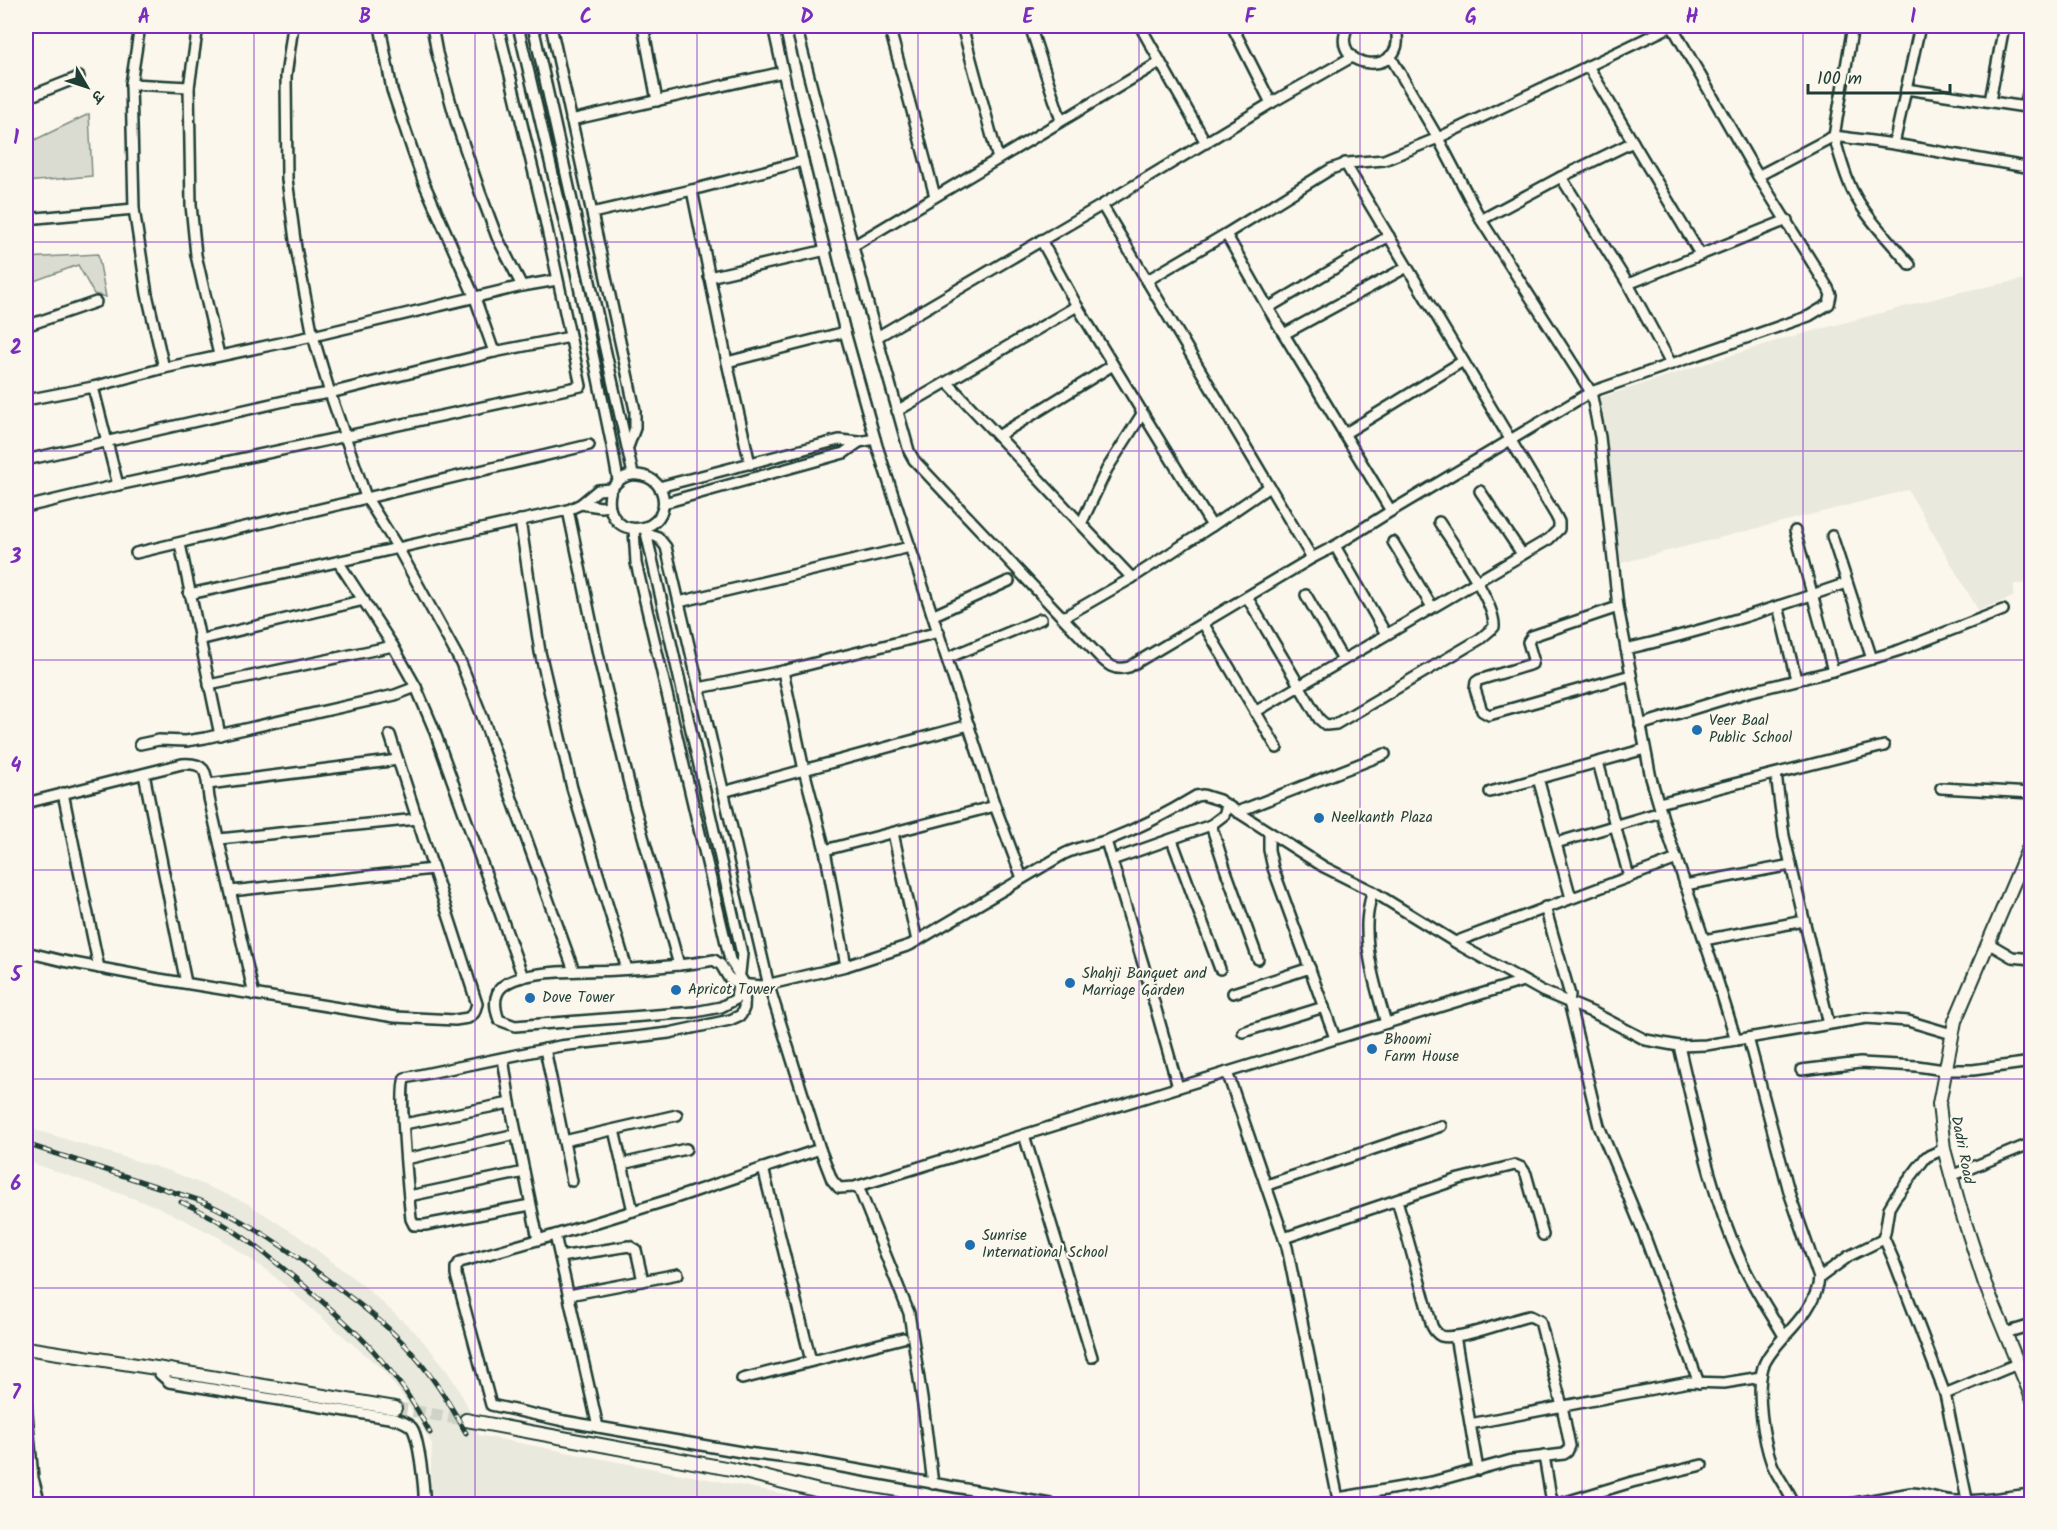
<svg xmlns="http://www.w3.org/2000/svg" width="2057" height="1530" font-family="Kalam,'Playpen Sans Deva',sans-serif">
<rect width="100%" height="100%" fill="#fbf7ec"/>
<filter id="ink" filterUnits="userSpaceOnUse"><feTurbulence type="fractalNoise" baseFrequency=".0167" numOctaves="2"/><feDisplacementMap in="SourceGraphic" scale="12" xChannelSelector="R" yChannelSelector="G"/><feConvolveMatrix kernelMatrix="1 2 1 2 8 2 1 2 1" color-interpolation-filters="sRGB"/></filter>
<g filter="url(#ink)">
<g fill="#eae9de">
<path d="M 2031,278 L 2031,583 L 2014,584 L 2013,597 L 1978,610 L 1908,490 L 1621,563 L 1599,398 L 1779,340 L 1960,292 Z"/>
<path d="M 26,1127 L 173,1172 L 245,1202 L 300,1237 L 365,1287 L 415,1332 L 441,1362 L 455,1383 L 469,1409 L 478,1435 L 837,1504 L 429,1504 L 432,1444 L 406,1401 L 384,1371 L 270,1273 L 220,1238 L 158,1207 L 26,1161 Z"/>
</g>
<g fill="#dbdcd1" stroke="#7d8c82" stroke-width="1.5">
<path d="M 89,114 L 92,176 L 26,182 L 26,144 Z"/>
<path d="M 98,254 L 106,297 L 94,294 L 78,265 L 26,284 L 26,258 Z"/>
</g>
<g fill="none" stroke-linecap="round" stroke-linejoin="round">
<path stroke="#cfd2c7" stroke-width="12" stroke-dasharray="12 6" stroke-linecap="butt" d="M 395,1408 L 466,1420"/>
<g stroke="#1f3d34" stroke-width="14">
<g id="street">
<path d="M 140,26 L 131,84 L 134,209 L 147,294 L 164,368"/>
<path d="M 198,26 L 189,87 L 191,205 L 196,255 L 219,355"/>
<path d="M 293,26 L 286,76 L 287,179 L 296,248 L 313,336 L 330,393 L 366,497 L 398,548 L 461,663 L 484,721 L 574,971"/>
<path d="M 380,26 L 392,90 L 413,152 L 424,183 L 475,298 L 494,352"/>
<path d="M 432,26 L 437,53 L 457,125 L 480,192 L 497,237 L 522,286"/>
<path d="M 518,26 L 576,272 L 612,446 L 618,480"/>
<path d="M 533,26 L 633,474"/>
<path d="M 551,26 L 635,410 L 635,428 L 628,447"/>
<path d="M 643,26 L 657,101"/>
<path d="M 773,26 L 803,161 L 845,332 L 877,446 L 995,806 L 1022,878"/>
<path d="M 796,26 L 871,316 L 909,451 L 914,460 L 1097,654 C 1107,665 1114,671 1129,667 L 1312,558 L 1335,546 L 1391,511 L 1591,392 L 1809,316 L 1829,304 L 1831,295 L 1828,288 L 1758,176 L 1672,26"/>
<path d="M 889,26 L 935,196"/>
<path d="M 962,26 L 998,159"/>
<path d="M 1030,26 L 1061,120"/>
<path d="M 1140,26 L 1206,143"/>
<path d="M 1232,26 L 1271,103"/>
<path d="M 1348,26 C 1326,71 1412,80 1395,26"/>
<path d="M 1672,26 L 1438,138 L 1481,220 L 1591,392 L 1600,437 L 1618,607 L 1651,778 L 1664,822 L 1713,966 L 1736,1040"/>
<path d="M 644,29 L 661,26"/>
<path d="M 1588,66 L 1633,142"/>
<path d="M 131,84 L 189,87"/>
<path d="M 1906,89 L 2032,108"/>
<path d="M 26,98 L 79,77"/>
<path d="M 1990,101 L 2004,26"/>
<path d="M 2025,107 L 2032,75"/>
<path d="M 571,120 L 783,72"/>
<path d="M 1894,144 L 1920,26"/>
<path d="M 1758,176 L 1834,136 L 1853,26"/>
<path d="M 1561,177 L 1628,284"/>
<path d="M 692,190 L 727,362 L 750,464"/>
<path d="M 1102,205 L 1312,558"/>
<path d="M 592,213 L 692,190 L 803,161"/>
<path d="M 26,219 L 134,209"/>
<path d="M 1481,220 L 1561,177 L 1633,142 L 1700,254"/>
<path d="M 1226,234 L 1268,308 L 1391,511"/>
<path d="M 1041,240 L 1077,306 L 1212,526 L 1132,578 L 1064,617"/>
<path d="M 853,246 L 1160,62"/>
<path d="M 1910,265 C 1890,241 1866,218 1852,190 C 1844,173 1839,154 1834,136 L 1894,144 L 2032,168"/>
<path d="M 709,277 L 826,250"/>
<path d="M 1146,281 L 1226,234 L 1331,169 L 1348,163 L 1384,160 L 1438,138 L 1390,56"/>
<path d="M 1268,308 L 1389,236"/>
<path d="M 26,326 L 96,302"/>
<path d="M 1284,334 L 1407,267"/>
<path d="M 877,337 L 1102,205 L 1271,103 L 1352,57"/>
<path d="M 727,362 L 845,332"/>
<path d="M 1671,364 L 1628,284 L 1787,220"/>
<path d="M 948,383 L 1132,578"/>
<path d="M 93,387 L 118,485"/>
<path d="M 26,400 L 93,387 L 164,368 L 313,336 L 522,286 L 557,280"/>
<path d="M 897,411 L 1077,306"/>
<path d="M 1344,434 L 1463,361"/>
<path d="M 998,436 L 1113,365"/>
<path d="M 26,460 L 293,399 L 330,393 L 494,352 L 570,337"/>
<path d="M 659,487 L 839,440 L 859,442 L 875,439"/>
<path d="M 1480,491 L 1522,554"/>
<path d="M 664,503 L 844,453 L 859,442"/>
<path d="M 581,504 L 601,507 L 609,506"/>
<path d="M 26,507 L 118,485 L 581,386 L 542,206 L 498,26"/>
<path d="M 568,510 L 600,663 L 634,804 L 679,965"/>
<path d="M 520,520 L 540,652 L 572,788 L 627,969"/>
<path d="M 1081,524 L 1107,469 L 1142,414"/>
<path d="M 1212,526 L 1269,487"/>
<path d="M 645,528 L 742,954 L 740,973"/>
<path d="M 1795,531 L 1833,671"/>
<path d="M 646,533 L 658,537 L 666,547 L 769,986 L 820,1149 L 832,1180 L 839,1188 L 855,1187 L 1523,981"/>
<path d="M 1832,536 L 1872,659"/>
<path d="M 1393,542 L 1432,607"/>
<path d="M 180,544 L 220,735"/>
<path d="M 1335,546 L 1386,634"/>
<path d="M 136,553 L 589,445"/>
<path d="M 339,563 L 393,646 L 416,687 L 433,727 L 523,977"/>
<path d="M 189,594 C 316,568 442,537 568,510 L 581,504 L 598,490 L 611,489 C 618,480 626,473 638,475 C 671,478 672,523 641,528 C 616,532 605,510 611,489"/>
<path d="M 1306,595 L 1343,660"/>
<path d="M 1247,597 L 1319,719 L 1326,725 L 1336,724 L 1480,639 L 1494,627 C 1496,603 1453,544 1439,522"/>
<path d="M 679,602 L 910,547"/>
<path d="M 1778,606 L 1796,679"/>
<path d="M 1618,607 L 1532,636 L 1528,642 L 1533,659 L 1532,664 L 1479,680 L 1476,682 L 1475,689 L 1482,711 L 1489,715 L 1631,675"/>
<path d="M 934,615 L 1009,581"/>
<path d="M 1203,623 L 1277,748"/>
<path d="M 199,640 L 364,600"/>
<path d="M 1626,649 C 1701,632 1774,608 1847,583"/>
<path d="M 947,658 L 1041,619"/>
<path d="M 783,671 L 804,770 L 825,850 L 846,966"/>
<path d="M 209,685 L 393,646"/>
<path d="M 699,688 L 783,671 L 939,632"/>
<path d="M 1255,712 L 1549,539 L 1559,529 L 1559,522 L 1556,516 L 1345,163"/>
<path d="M 1640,725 L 1748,692 L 1833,671 L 1900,650 L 2003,610"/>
<path d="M 140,744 L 159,740 L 186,741 L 205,738 L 395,695 L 416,687"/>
<path d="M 1598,762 L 1629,877"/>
<path d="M 144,774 L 186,983"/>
<path d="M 1776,774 L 1784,836 L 1829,1024"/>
<path d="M 1538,778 L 1571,898"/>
<path d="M 208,784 L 398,760"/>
<path d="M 1941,788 L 2032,793"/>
<path d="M 723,792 L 969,725"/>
<path d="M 1490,792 L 1645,749"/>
<path d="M 63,793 L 99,968"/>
<path d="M 26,803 L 182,764 C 209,762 206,775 209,798 L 254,995"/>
<path d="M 1659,803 L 1884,746"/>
<path d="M 1237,812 L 1385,754"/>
<path d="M 1211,825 L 1226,871 L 1258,959"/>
<path d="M 893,833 L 917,941"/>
<path d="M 1269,833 L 1269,850 L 1273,868 L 1335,1038"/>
<path d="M 219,839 L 417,819"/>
<path d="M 1172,840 L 1220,969"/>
<path d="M 1106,841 L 1144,967 L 1178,1087"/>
<path d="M 1556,843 L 1661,812"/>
<path d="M 825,850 L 995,806"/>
<path d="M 1112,860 L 1211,825 L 1224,815 L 1227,806"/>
<path d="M 1685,885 L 1791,865"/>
<path d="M 231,891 L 433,869"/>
<path d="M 1372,891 C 1370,902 1367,913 1367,924 C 1366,957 1377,992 1386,1023"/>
<path d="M 1545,907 L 1570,995 L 1569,1002 L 1599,1126 L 1642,1229 L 1699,1383"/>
<path d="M 1704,940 L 1804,921"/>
<path d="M 1455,942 L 1677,859"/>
<path d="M 1988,943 L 2012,957 L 2032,959"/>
<path d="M 26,952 L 63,961 L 159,979 L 395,1017 L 455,1020 L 468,1018 L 474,1013 L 477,1004 L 390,735"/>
<path d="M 738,984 L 736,999 L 721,1007 L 695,1012 L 515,1026 L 499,1020 C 495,1009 492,995 503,986 C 525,968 589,972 617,970 C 650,968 682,966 714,960 L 721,965 L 728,977 L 738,984 L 762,986 L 846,966 L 910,945 L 1064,854 C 1078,847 1093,845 1108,840 C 1139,828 1168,813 1196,796 L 1203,795 L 1219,800 L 1324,867 L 1372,891 L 1463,947 L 1542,991 L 1596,1014 L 1646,1040 L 1679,1046 L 1706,1045 L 1866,1018 L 1908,1021 L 1952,1034"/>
<path d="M 1233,993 L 1310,968"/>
<path d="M 1243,1032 L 1324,1007"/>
<path d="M 1748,1038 L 1790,1195 L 1819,1278 C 1818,1300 1799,1321 1784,1337 C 1776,1346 1767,1356 1763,1367 C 1756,1392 1763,1439 1772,1464 C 1778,1478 1788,1490 1794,1504"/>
<path d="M 1679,1046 C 1696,1118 1710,1193 1741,1261 C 1753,1287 1770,1312 1784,1336"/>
<path d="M 545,1049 L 572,1181"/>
<path d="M 503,1058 L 510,1103 L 538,1239"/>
<path d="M 1801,1070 L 1860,1063 L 1917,1066 L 1944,1070 L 1973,1070 L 2032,1062"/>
<path d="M 1227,1072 L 1287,1247 L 1339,1504"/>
<path d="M 404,1124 L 510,1103"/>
<path d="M 614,1130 L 633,1211"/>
<path d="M 1024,1135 L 1092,1357"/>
<path d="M 564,1141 L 677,1115"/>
<path d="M 820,1149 L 675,1198 L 555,1235 L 460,1262 L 456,1268 L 456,1275 L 491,1405 L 564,1421 L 747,1453 L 803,1460 L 1050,1504"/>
<path d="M 406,1159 L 516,1134"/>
<path d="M 622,1164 L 686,1149"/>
<path d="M 763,1168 L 811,1361"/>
<path d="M 1951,1176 L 2032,1143"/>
<path d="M 1267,1185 L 1441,1126"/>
<path d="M 858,1186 L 909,1313 L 924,1412 L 933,1484"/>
<path d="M 409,1196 L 524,1172"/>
<path d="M 530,1205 L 425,1225 L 414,1225 L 411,1219 C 409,1199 398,1088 405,1078 L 560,1046 L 669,1033 L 730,1020 L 741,1015 L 744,1008 L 745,985 L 730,960 L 636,563 L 634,529"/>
<path d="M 555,1235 L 598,1427"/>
<path d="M 1284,1238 L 1459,1179 L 1515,1165 L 1522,1168 L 1526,1174 L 1543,1235"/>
<path d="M 1884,1238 L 1894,1261 L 1945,1394 L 1968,1504"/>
<path d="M 560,1257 L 629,1246 L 636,1250 L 643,1281"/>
<path d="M 1819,1278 L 1849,1256 L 1882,1240 L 1885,1233 L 1889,1208 L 1895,1198 L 1926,1157 L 1944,1149"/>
<path d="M 569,1295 L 678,1274"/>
<path d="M 2005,1333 L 2032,1325"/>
<path d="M 1455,1336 L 1478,1470"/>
<path d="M 159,1368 L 160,1374 L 169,1382 L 395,1419 C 401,1421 408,1423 412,1428 C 419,1438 425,1491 424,1504"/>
<path d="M 742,1379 L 903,1338"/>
<path d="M 1945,1394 L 2017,1364"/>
<path d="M 26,1403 L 33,1478 L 40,1504"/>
<path d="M 1470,1424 L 1689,1382 L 1724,1383 L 1761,1377"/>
<path d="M 1544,1456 L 1551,1497 L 1555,1504 L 1559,1504 L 1632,1482 L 1702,1465"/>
<path d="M 1338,1498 L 1432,1482 L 1512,1460 L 1564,1454 L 1567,1452 L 1570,1446 L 1562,1406 L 1540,1321 L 1530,1316 C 1509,1320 1459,1341 1441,1336 C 1437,1334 1434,1330 1432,1326 L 1397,1200"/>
<path d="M 1849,1504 L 1911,1493 C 1927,1493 1941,1501 1957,1501 C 1982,1502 2007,1496 2032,1494"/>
</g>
</g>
<g stroke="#1f3d34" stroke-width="16">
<g id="secondary">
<path d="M 2032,840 L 1955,1021 L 1939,1104 L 1944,1149 L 1959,1204 L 1985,1284 L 2032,1398"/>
<path d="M 26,1348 L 169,1370 L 395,1408"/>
<path d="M 466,1420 L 736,1470 L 823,1492 L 896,1504"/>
</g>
</g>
<use href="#street" stroke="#fbf7ec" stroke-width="9"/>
<use href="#secondary" stroke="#fbf7ec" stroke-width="12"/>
<g stroke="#1f3d34" stroke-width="5">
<g id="rail">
<path d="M 26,1144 L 201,1201 C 247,1221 286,1247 325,1278 C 348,1296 373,1313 393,1333 C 424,1362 446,1396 466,1433"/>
<path d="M 181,1202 C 227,1221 264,1252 302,1284 C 356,1330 397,1368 430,1433"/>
</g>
</g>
<use href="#rail" stroke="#fbf7ec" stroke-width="3" stroke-dasharray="9" stroke-linecap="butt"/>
</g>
</g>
<path fill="none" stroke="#7b2cbf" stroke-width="1.5" stroke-opacity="0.55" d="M 254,26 L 254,1504M 475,26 L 475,1504M 697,26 L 697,1504M 918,26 L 918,1504M 1139,26 L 1139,1504M 1360,26 L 1360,1504M 1582,26 L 1582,1504M 1803,26 L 1803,1504M 26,242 L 2032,242M 26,451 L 2032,451M 26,660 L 2032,660M 26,870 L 2032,870M 26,1079 L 2032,1079M 26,1288 L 2032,1288"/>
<g fill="#1f6fb2" stroke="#fbf7ec" stroke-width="2">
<circle cx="1697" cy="730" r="6"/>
<circle cx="1319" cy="818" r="6"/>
<circle cx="1070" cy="983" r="6"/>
<circle cx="676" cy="990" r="6"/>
<circle cx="530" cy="998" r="6"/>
<circle cx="1372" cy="1049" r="6"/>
<circle cx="970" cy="1245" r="6"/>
</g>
<g text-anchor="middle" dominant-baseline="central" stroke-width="4.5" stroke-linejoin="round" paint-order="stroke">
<g font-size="15" fill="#1f3d34" stroke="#fbf7ec" text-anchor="start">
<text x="1709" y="721">Veer Baal<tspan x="1709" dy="17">Public School</tspan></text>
<text x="1331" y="818">Neelkanth Plaza</text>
<text x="1082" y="974">Shahji Banquet and<tspan x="1082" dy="17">Marriage Garden</tspan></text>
<text x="688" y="990">Apricot Tower</text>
<text x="542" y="998">Dove Tower</text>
<text x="1384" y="1040">Bhoomi<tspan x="1384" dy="17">Farm House</tspan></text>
<text x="982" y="1236">Sunrise<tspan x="982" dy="17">International School</tspan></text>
</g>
<g font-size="15" fill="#1f3d34" stroke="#fbf7ec">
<text transform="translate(1962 1150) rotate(79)">Dadri Road</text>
</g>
</g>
<rect width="2057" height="1530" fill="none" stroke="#fbf7ec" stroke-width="66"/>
<g transform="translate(87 87) rotate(129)" stroke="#fbf7ec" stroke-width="4.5" paint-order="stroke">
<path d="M0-4.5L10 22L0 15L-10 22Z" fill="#1f3d34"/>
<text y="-9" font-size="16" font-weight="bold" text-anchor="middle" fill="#1f3d34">उ</text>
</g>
<path d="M1808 84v9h142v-9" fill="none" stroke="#1f3d34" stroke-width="3"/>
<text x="1817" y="84" font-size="18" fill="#1f3d34" stroke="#fbf7ec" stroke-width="4.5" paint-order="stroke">100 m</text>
<rect x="33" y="33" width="1991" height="1464" fill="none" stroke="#7b2cbf" stroke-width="2"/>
<g font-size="20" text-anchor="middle" font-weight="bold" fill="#7b2cbf">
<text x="144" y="23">A</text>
<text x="365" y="23">B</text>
<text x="586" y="23">C</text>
<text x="807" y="23">D</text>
<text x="1028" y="23">E</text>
<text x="1250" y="23">F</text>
<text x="1471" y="23">G</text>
<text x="1692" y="23">H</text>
<text x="1913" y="23">I</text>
<text x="16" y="144">1</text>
<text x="16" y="354">2</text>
<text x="16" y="563">3</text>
<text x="16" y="772">4</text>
<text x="16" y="981">5</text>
<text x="16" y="1190">6</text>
<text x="16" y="1399">7</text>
</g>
</svg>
